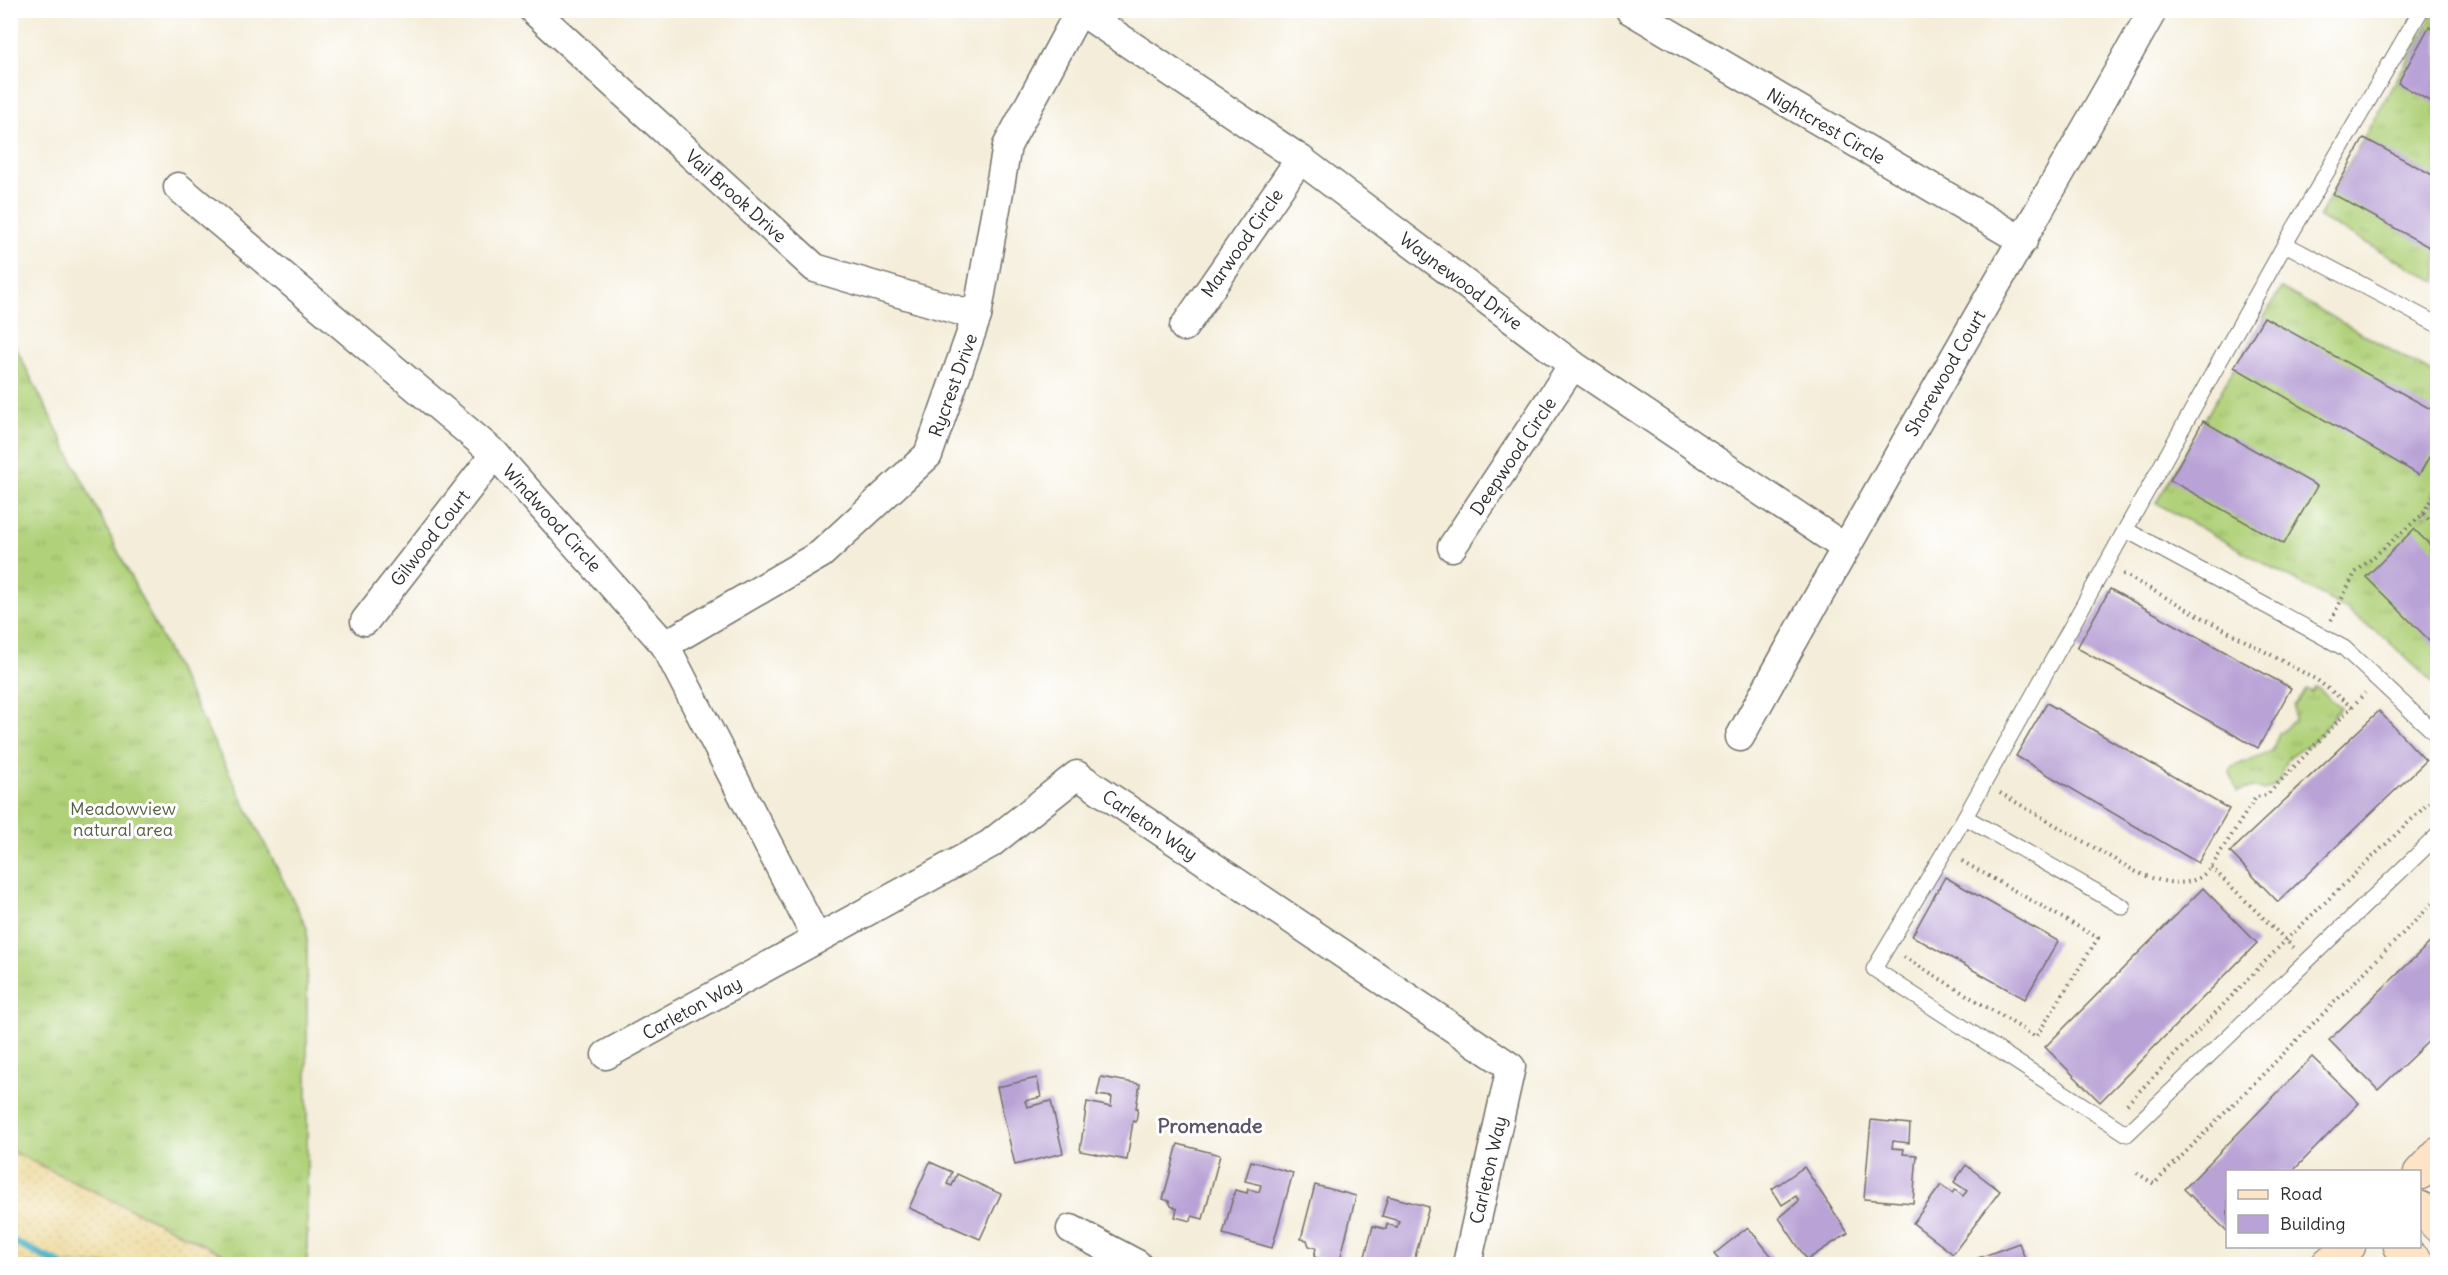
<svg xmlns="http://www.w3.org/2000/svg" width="2448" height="1275" font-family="Delius,sans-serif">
<defs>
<pattern id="grass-tufts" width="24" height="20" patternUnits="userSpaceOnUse" patternTransform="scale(1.5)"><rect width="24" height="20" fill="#b0d179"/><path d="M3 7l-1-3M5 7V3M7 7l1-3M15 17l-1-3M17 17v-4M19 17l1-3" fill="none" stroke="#98b469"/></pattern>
<pattern id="sand-dots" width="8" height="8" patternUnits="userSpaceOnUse" patternTransform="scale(1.5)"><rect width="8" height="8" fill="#eeda9e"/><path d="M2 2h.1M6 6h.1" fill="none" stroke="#cb8" stroke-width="1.8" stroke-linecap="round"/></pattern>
</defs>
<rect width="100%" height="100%" fill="#fff"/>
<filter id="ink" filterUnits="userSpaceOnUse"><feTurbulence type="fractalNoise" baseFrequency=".0167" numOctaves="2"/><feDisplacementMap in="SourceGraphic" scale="12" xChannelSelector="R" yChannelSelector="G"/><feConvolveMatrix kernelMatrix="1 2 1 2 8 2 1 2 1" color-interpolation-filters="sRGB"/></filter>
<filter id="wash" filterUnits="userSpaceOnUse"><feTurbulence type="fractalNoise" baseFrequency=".008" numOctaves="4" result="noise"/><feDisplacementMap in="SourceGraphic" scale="24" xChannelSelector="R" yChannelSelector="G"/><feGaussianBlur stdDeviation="1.35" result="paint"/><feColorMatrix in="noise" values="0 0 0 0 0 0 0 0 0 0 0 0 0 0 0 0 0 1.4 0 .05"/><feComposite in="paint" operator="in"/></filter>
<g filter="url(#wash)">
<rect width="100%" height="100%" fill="#f4edd9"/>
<g fill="url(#grass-tufts)" stroke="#6e7e52" stroke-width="1.5">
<path d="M 2435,11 L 2437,11 L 2437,282 L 2319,217 Z"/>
<path d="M 2281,288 L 2437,376 L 2437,487 L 2423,514 L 2426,516 L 2437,492 L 2437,687 L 2387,640 L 2339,605 L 2156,503 Z"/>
<path d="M 10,336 L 307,928 L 307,1264 L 243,1264 L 11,1151 Z"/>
<path d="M 2316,687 L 2341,707 C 2333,716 2320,737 2311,743 C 2303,748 2293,751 2288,759 C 2279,776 2286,781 2264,791 L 2252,787 L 2237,792 L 2230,772 L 2232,767 L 2272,751 L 2279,733 L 2295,720 L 2294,706 L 2307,689 L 2312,692 Z"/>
</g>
<path fill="url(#sand-dots)" stroke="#8c8264" stroke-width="1.5" d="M 10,1151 L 11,1151 L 243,1264 L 11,1264 Z"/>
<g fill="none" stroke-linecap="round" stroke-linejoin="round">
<path stroke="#43aec2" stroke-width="8" d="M 10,1240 L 60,1264"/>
</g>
<g id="blocks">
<g fill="#b9a2d6">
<path d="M 2429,27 L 2438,32 L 2438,106 L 2398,83 Z"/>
<path d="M 2364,138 L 2438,178 L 2438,252 L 2333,194 Z"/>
<path d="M 2264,317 L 2438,413 L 2438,441 L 2419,475 L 2234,367 Z"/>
<path d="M 2203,421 L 2317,486 L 2284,544 L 2170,480 Z"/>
<path d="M 2414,529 L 2438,553 L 2438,649 L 2366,577 Z"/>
<path d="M 2110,589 L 2291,688 L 2258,748 L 2077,648 Z"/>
<path d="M 2047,703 L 2229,809 L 2198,863 L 2016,756 Z"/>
<path d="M 2379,711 L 2426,761 L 2278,902 L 2230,852 Z"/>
<path d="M 1945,877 L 2058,941 L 2025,999 L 1912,936 Z"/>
<path d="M 2203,888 L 2257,943 L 2100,1102 L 2045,1047 Z"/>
<path d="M 2438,935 L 2438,1032 L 2378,1090 L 2329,1040 Z"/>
<path d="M 2312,1057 L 2359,1103 L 2292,1172 L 2228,1172 L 2228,1232 L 2184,1189 Z"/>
<path d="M 1101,1077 L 1140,1084 L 1136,1108 L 1138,1108 L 1136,1122 L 1133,1121 L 1127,1160 L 1080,1151 L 1087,1102 L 1111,1107 L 1112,1097 L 1097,1095 Z"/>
<path d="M 1037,1078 L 1041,1097 L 1025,1101 L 1027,1107 L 1051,1101 L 1063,1153 L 1015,1165 L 997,1087 Z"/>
<path d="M 1871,1120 L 1910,1124 L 1909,1143 L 1893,1141 L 1892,1148 L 1904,1149 L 1903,1154 L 1917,1155 L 1913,1203 L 1864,1199 Z"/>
<path d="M 1178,1144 L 1220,1155 L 1203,1219 L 1192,1216 L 1191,1221 L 1175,1217 L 1177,1209 L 1171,1206 L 1169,1201 L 1163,1199 Z"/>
<path d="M 1251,1161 L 1293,1173 L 1272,1248 L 1223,1234 L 1235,1190 L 1247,1193 L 1248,1189 L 1259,1192 L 1261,1185 L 1245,1181 Z"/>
<path d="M 930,1162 L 952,1172 L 947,1184 L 952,1186 L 957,1174 L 1001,1194 L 980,1239 L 909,1208 Z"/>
<path d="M 1966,1165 L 2000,1191 L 1953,1254 L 1913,1223 L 1941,1185 L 1952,1193 L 1955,1190 L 1963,1196 L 1967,1191 L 1954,1182 Z"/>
<path d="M 1804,1167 L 1848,1233 L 1807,1260 L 1779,1218 L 1799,1201 L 1796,1196 L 1782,1205 L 1772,1189 Z"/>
<path d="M 1315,1185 L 1356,1196 L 1339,1264 L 1314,1257 L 1316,1248 L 1309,1246 L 1307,1240 L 1301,1239 Z"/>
<path d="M 1388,1196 L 1429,1207 L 1413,1264 L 1363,1264 L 1373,1226 L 1386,1229 L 1387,1224 L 1397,1227 L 1399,1221 L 1382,1216 Z"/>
<path d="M 1748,1227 L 1778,1264 L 1722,1264 L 1714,1254 Z"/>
<path d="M 2019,1243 L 2027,1264 L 1962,1264 Z"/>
</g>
</g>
</g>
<g filter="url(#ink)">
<use href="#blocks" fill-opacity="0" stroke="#716f68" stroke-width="1.5"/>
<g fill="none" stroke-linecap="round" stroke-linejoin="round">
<g stroke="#716f68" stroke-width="17">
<g id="lane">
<path d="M 2421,10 L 2285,244 L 2438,325"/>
<path d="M 2285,244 L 1965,817 L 1874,969 L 2127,1134 L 2438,835"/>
<path d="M 2126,530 L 2344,648 L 2438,736"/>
<path d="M 1965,817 L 2123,907"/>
</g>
</g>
<g stroke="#716f68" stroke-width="31">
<g id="street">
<path d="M 533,10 L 815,268 L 977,316"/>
<path d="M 1079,10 L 1300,159 L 1573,365 L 1844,547"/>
<path d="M 1630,10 L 2023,241"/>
<path d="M 178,187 L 495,454 L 665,645 L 817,939"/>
<path d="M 1184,327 L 1300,159"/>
<path d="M 1452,547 L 1573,365"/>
<path d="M 365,621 L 495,454"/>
<path d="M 665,645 L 821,554 L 928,455 L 977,316 L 1007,146 L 1080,10"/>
<path d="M 1740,737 C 1874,493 2016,253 2153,10"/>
<path d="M 606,1055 L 990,844 L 1077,775 L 1511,1067 L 1467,1264"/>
<path d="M 1071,1229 L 1137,1264"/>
</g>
</g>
<g stroke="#716f68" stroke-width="35">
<g id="secondary">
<path d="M 2420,1173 L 2438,1154"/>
<path d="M 2420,1208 L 2438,1226"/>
<path d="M 2400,1246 L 2418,1264"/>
<path d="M 2328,1264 L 2349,1246"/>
</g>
</g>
<g stroke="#716f68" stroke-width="4" stroke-dasharray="1.5 4.5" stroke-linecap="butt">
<path d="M 2423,514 L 2438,528"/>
<path d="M 2123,574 L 2317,680 L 2352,707"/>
<path d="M 2331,620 L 2355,573 L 2423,514 L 2438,487"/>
<path d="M 2000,793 L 2138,873 C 2164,883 2192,891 2211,867 L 2256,797 L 2267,795 L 2365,693"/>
<path d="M 2211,867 L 2294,948"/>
<path d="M 1904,957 L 2036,1037 L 2098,938 L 1960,860"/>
<path d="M 2127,1104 L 2286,940 L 2438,794"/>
<path d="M 2137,1173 L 2154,1184 L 2438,898"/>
</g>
<use href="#lane" stroke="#fff" stroke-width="15"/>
<use href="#street" stroke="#fff" stroke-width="28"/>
<use href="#secondary" stroke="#fee4c5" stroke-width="33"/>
</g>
</g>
<g text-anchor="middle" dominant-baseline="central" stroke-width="6" stroke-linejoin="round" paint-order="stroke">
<g font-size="18" fill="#2b2b2b" stroke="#fff">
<text transform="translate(1826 126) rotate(30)">Nightcrest Circle</text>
<text transform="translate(736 196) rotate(42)">Vail Brook Drive</text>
<text transform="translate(1242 243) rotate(-55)">Marwood Circle</text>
<text transform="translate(1461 281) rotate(37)">Waynewood Drive</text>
<text transform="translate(1945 373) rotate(-60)">Shorewood Court</text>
<text transform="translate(953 385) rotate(-70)">Rycrest Drive</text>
<text transform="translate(1513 456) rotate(-56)">Deepwood Circle</text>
<text transform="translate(552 518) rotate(48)">Windwood Circle</text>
<text transform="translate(430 538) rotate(-52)">Gilwood Court</text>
<text transform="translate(1150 825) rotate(34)">Carleton Way</text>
<text transform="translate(692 1008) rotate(-29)">Carleton Way</text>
<text transform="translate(1488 1170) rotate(-77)">Carleton Way</text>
</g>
<g font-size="18" fill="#535d42" stroke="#fff">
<text x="123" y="808">Meadowview<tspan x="123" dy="21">natural area</tspan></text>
</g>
<g font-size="20" font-weight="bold" fill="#5d5567" stroke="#fff">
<text x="1210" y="1125">Promenade</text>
</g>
</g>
<rect width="2448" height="1275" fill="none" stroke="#fff" stroke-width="36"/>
<rect x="2226" y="1170" width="195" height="78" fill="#ffffff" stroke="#aaaaaa" stroke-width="1.5"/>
<rect x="2238" y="1190" width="30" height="9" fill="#fee4c5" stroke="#aaaaaa" stroke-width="1.5"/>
<text x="2280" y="1200" font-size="18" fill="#2b2b2b">Road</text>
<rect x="2238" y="1215" width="30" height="18" fill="#b9a2d6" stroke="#aaaaaa" stroke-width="1.5"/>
<text x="2280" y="1230" font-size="18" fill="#2b2b2b">Building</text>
</svg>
